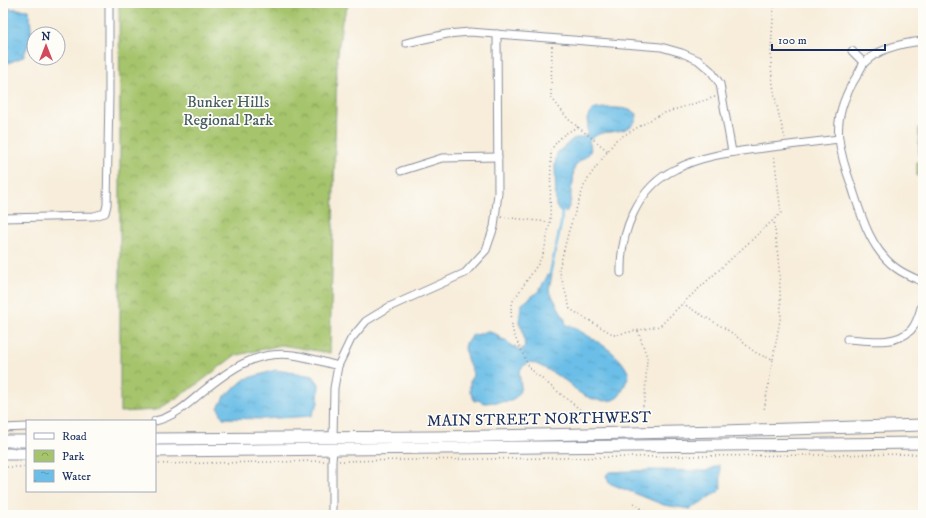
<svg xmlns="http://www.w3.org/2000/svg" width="926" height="518" font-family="'IM FELL DW Pica',serif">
<defs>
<pattern id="park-crowns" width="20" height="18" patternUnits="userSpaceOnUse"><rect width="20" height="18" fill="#a6c46c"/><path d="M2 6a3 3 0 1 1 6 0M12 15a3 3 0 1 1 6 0" fill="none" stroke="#86a05c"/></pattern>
<pattern id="water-ripples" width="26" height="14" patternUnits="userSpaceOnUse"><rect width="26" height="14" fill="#6abee7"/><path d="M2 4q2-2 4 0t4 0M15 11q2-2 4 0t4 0" fill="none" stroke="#569bbe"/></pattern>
</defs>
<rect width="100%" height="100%" fill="#fdfcf7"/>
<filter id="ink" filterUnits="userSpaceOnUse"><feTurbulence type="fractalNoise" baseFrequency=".025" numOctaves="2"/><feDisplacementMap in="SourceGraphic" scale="8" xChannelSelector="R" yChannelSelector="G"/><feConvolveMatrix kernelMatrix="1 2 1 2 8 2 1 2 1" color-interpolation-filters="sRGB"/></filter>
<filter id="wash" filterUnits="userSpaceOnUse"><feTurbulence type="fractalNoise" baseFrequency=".012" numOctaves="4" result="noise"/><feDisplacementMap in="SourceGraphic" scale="16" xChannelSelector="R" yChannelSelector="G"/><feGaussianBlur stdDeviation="0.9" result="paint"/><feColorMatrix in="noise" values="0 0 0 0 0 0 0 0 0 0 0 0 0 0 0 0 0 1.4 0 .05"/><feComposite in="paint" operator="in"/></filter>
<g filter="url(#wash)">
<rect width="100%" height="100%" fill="#f7edda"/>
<rect fill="#a6c46c" stroke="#607a65" x="919" y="128" width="4" height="27"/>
<g fill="url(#park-crowns)" stroke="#607a65">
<path d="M 119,3 L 349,3 L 342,21 L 337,61 L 330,353 L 281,345 L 234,356 L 195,386 L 157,410 L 120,412 L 120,129 Z"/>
<path d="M 917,162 L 923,162 L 923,175 L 917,176 Z"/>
</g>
<g fill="url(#water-ripples)" stroke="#4276a2">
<path d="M 3,8 L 29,10 L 32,36 L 23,57 L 3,65 Z"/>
<path d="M 605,108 C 616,108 628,107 637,114 C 636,132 615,131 602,133 C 597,134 593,137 589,141 C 596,158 579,156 574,169 C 573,173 574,177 573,182 C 573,185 571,187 571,191 C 571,200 571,204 566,212 L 559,211 L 556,206 L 555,165 L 557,153 L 573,139 L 585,136 L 588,132 L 587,129 L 588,124 L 587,120 C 590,109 594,109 605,108 Z"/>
<path d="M 552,274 L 549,290 L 565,320 L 566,325 L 574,327 C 593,340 621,352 629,375 C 626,381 623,392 618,397 C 609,405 589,399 580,393 C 575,390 571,384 566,381 C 555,374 543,366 531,362 L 523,366 L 519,372 L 521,387 L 518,395 L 511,401 L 484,403 L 478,400 L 475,401 L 470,392 L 470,380 L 473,376 C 473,371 471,368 469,364 C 466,357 465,350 465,343 L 471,338 L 473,334 L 477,335 L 487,331 L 498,335 L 500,339 C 506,339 509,342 512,347 L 515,346 L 519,351 L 525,347 L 523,331 L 519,322 L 521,305 L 539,291 L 548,275 Z"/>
<path d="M 276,370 L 313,376 L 319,384 L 318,403 L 311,416 L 262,419 L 223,418 L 218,408 L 224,397 L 245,379 Z"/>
<path d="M 719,465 C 722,471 720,481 721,489 L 718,492 L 690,509 L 664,505 L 609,483 L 606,475 L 609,472 L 652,470 L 706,471 Z"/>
</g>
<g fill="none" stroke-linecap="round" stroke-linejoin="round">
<path stroke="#6abee7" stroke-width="2.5" d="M 550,274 L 561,224 L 562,211"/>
</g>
</g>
<g filter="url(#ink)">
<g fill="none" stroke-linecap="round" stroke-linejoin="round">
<g stroke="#898e9c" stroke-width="9">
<g id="street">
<path d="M 923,41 C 903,43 879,48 864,63 C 862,66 860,70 858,74 C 845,94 836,115 839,139 C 841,156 846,171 852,187 C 861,215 870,249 896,268 C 904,274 914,278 923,282"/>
<path d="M 406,43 L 447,34 L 470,32 L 661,47 L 682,53 L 698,60 L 711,71 L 720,84 L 732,152"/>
<path d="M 852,51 L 864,63"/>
<path d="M 401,171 L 442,158 L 498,157"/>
<path d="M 3,218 L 94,216 L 105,213 L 107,205 L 109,94 L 109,3"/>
<path d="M 621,273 C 620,233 637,187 676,169 C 703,155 734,152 764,148 C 789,145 814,142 839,139"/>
<path d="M 847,339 C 867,340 895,346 911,330 C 918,322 920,311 923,301"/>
<path d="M 155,421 C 174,417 188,404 202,392 C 229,370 256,350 293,355 C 308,357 323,362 338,366"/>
<path d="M 3,428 L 27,427"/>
<path d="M 333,438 L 334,388 L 338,366 L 351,339 L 366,321 L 389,307 L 465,273 L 486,250 L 494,227 L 498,193 L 497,34"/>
<path d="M 332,515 L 332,461 L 333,450"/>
</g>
</g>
<g stroke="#898e9c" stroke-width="13">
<g id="secondary">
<path d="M 155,439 L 439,437 L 723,431 L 923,425"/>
<path d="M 3,441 L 27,441"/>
<path d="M 155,451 C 411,449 667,445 923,443"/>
<path d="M 3,454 L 27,454"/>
</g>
</g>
<g stroke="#898e9c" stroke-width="1.5" stroke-dasharray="1 3" stroke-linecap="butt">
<path d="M 774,3 C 773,22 771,42 771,62 C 772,88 778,113 785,138"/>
<path d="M 552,46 L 551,97 L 568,119 L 608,151"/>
<path d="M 715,97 L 661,114 L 616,140 L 591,174 L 584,186 L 569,230 L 559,269 L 570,309 L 614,335 L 660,326 L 683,303 L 781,213 L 774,154"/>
<path d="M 578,127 C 564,133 559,138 551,150 L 550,222 L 544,252 L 538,264 L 513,301 L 511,309 L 512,327 L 514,335 L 529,367 L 536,374 L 583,412"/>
<path d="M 501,217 L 549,222"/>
<path d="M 683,303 C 697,314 714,321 729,331 C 747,343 750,354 773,359 L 764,410"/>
<path d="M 638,331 L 647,357 L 645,397 L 642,411"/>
<path d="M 773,359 L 781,314 L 779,267 L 774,220"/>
<path d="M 339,461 L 702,456 L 923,454"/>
<path d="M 155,464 L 325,461"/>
<path d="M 3,467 L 27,467"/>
<path d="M 634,503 L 646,512 L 664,515"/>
</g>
<use href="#street" stroke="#fff" stroke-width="7"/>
<use href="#secondary" stroke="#fff" stroke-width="11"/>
</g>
</g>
<g text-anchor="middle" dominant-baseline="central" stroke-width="3.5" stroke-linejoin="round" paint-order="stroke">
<g font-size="16" fill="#455c62" stroke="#fdfcf7">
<text x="228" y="102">Bunker Hills<tspan x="228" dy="18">Regional Park</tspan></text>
</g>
<g font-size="16" fill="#1b2f5e" stroke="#fdfcf7">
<text transform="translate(539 419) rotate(-1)">MAIN STREET NORTHWEST</text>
</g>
</g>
<rect width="926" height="518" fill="none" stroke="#fdfcf7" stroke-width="16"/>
<rect x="26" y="420" width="130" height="72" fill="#fdfcf7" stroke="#a3aaba"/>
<rect x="34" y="433" width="20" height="6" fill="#ffffff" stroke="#a3aaba"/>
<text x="62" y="440" font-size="12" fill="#1b2f5e">Road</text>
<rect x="34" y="450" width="20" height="12" fill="url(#park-crowns)" stroke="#a3aaba"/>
<text x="62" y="460" font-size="12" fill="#1b2f5e">Park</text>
<rect x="34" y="470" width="20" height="12" fill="url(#water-ripples)" stroke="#a3aaba"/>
<text x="62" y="480" font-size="12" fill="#1b2f5e">Water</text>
<g transform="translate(46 46)"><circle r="19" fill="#fdfcf7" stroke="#a3aaba"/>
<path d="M0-3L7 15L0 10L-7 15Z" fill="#d1495b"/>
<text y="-6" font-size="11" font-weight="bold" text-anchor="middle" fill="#1b2f5e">N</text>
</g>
<path d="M772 44v6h113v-6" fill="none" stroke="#1b2f5e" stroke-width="2"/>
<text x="778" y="44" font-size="12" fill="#1b2f5e" stroke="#fdfcf7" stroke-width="3" paint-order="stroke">100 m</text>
</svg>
